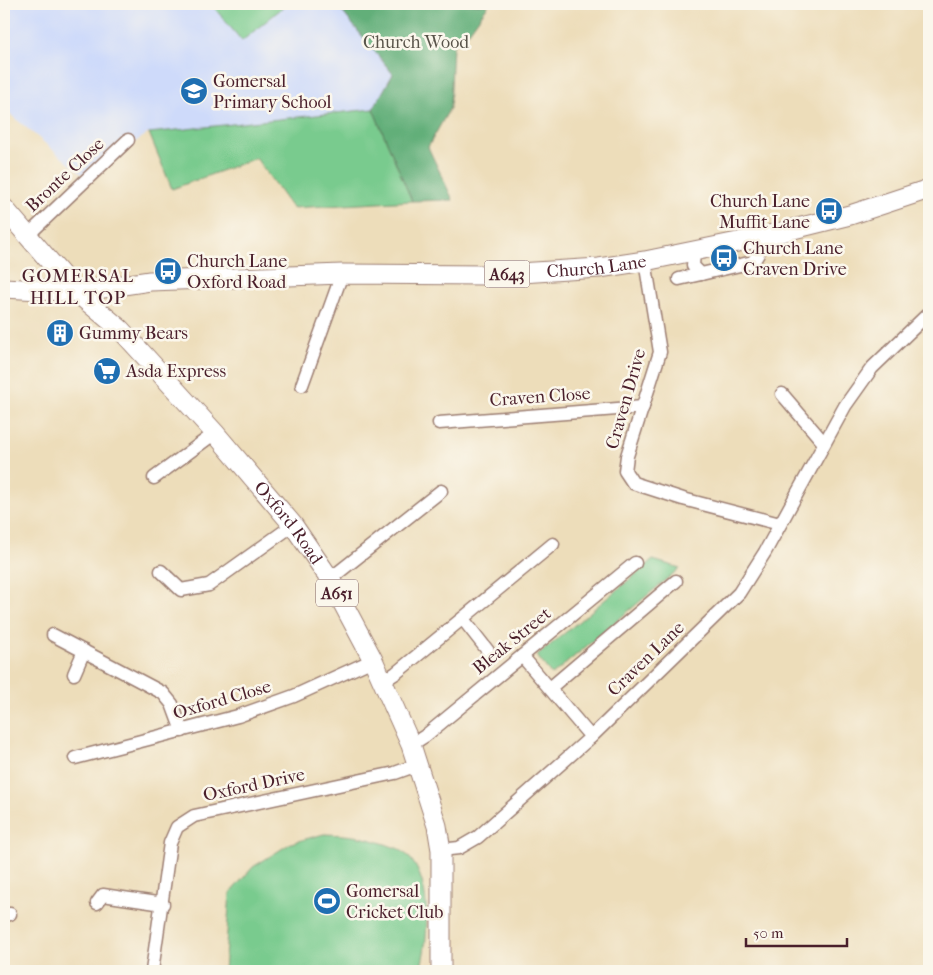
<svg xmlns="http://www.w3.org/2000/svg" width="933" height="975" font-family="'IM FELL French Canon',serif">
<rect width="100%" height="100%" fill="#fbf7ec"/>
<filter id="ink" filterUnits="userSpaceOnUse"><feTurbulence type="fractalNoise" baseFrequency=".02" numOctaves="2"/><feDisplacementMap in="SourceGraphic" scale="10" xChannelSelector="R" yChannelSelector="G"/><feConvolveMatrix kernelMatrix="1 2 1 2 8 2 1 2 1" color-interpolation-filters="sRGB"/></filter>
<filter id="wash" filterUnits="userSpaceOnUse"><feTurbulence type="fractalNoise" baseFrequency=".0096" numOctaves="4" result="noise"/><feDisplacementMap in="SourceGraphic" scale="20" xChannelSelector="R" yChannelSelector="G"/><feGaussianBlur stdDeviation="1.12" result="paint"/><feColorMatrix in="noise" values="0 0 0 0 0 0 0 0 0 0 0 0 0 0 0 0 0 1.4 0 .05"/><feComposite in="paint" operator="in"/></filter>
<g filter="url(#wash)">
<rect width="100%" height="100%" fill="#edddba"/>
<path fill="#cedafa" d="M 4,4 L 336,4 L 393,74 L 373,109 L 149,133 L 83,175 L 4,109 Z"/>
<g fill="#79cb8e" stroke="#62755c">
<path d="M 211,4 L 287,4 L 242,41 Z"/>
<path d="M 373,109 L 412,201 L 292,208 L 256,158 L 172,189 L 149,133 Z"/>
<path d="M 653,560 L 680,568 L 552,675 L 537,656 Z"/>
<path d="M 324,834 C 351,835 362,836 388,845 C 392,847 399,848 402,851 C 434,873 429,939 420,971 L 224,971 L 230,893 L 253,867 L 291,843 Z"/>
</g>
<path fill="#62af79" stroke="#566752" d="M 336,4 L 489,4 L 469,32 L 453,46 L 450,108 L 428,147 L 453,200 L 412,201 L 373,109 L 393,74 Z"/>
</g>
<g filter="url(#ink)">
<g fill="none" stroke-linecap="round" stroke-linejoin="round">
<g stroke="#9c7e72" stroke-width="15">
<g id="street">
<path d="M 27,236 L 128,140"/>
<path d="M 694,251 L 693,266 L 701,274 L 753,262 L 758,254 L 757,238"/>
<path d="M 645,261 L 660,352 L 627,456 L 625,471 L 633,483 L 683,499 L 780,524"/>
<path d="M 679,279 L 701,274"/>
<path d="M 302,385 L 342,274"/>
<path d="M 782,394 L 824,443"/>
<path d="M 439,423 L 643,407"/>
<path d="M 154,478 L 215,433"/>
<path d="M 161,571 L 181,590 L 209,585 L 293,525"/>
<path d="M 330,579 L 441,491"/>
<path d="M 463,619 L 488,651"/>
<path d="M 53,635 L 163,693 L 172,704 L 182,731"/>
<path d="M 522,656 L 591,737"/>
<path d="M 74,674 L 84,651"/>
<path d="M 382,682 L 396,673 L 553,544"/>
<path d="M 550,688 L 676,581"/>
<path d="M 411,745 L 425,736 L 635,563"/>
<path d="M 75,758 L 238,716 L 294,696 L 373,660"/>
<path d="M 441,850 L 459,848 L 478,837 L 591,737 L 739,593 L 765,552 L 845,406 L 872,368 L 929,313"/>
<path d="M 97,903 L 103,895 L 163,904"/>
<path d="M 4,915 L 10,914"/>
<path d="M 152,971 L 170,843 L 177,827 L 194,816 L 395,773 L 417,765"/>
</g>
</g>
<g stroke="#9c7e72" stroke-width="21">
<g id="primary">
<path id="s1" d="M 4,208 L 76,292 L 120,329 L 215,433 L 293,525 L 330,579 L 373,660 L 411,745 L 437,826 L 441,850 L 441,971"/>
<path id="s2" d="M 4,288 L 76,292 L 150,281 L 342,274 L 488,275 L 599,268 L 645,261 L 757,238 L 850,215 L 929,189"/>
</g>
</g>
<use href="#street" stroke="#fff" stroke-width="12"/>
<use href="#primary" stroke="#fff" stroke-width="19"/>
</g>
</g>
<defs>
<g id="school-disc" transform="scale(1.4375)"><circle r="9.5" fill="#1f6fb2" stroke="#fbf7ec"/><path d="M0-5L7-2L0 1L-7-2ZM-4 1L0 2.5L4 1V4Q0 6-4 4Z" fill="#fff"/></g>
<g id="bus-disc" transform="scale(1.4375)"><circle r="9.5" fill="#1f6fb2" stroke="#fbf7ec"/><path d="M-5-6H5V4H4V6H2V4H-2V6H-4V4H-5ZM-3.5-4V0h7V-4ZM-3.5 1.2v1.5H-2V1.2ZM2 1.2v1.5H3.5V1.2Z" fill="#fff"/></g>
<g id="building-disc" transform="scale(1.4375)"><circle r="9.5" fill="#1f6fb2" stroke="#fbf7ec"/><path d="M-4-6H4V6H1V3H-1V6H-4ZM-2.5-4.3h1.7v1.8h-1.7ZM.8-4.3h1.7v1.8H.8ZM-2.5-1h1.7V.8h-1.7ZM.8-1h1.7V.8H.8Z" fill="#fff"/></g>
<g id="supermarket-disc" transform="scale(1.4375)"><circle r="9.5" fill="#1f6fb2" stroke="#fbf7ec"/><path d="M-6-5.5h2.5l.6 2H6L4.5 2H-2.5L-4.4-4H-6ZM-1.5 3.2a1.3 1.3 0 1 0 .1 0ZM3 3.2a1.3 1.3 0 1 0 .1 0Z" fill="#fff"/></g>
<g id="stadium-disc" transform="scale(1.4375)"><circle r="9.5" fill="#1f6fb2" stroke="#fbf7ec"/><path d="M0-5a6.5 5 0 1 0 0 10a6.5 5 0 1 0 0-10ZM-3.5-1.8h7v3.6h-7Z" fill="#fff"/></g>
</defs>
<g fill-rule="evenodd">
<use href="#school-disc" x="194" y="91"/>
<use href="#bus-disc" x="829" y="211"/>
<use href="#bus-disc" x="724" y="258"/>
<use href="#bus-disc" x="168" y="271"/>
<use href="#building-disc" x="60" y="333"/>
<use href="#supermarket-disc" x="107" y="371"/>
<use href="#stadium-disc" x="327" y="901"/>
</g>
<g text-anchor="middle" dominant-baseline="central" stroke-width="5" stroke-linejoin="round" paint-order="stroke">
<g fill="#fbf7ec" stroke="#7f6065" stroke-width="1">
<rect x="484.5" y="260.5" width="45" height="27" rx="4"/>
<rect x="316" y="579.5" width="42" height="27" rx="4"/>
</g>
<g font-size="16" font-weight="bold" fill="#4a1f2b">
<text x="507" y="274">A643</text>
<text x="337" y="593">A651</text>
</g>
<g font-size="18" fill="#585349" stroke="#fbf7ec">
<text x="416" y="42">Church Wood</text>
</g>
<g font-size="18" fill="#4a1f2b" stroke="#fbf7ec" text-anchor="start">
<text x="213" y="81">Gomersal<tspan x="213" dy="21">Primary School</tspan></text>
<text x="810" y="201" text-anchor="end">Church Lane<tspan x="810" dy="21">Muffit Lane</tspan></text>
<text x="743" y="248">Church Lane<tspan x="743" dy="21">Craven Drive</tspan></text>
<text x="187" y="261">Church Lane<tspan x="187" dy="21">Oxford Road</tspan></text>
<text x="79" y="333">Gummy Bears</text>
<text x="126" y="371">Asda Express</text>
<text x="346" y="891">Gomersal<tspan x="346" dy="21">Cricket Club</tspan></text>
</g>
<g font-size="18" fill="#4a1f2b" stroke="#fbf7ec">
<text transform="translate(65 175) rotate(-43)">Bronte Close</text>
<text stroke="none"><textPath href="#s2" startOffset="594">Church Lane</textPath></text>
<text transform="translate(540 397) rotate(-4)">Craven Close</text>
<text transform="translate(626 399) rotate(-74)">Craven Drive</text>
<text stroke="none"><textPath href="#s1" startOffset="425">Oxford Road</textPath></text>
<text transform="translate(512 641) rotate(-39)">Bleak Street</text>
<text transform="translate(646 659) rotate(-44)">Craven Lane</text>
<text transform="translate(222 700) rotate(-16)">Oxford Close</text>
<text transform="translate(254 785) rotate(-12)">Oxford Drive</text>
</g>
<g font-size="19" letter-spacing="1" fill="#4a1f2b" stroke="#fbf7ec">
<text x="78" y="276">GOMERSAL<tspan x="78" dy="22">HILL TOP</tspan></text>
</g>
</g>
<rect width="933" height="975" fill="none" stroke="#fbf7ec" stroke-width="20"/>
<path d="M746 938v8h101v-8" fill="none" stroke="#4a1f2b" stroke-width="2.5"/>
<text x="753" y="938" font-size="15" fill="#4a1f2b" stroke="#fbf7ec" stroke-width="4" paint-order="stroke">50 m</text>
</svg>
